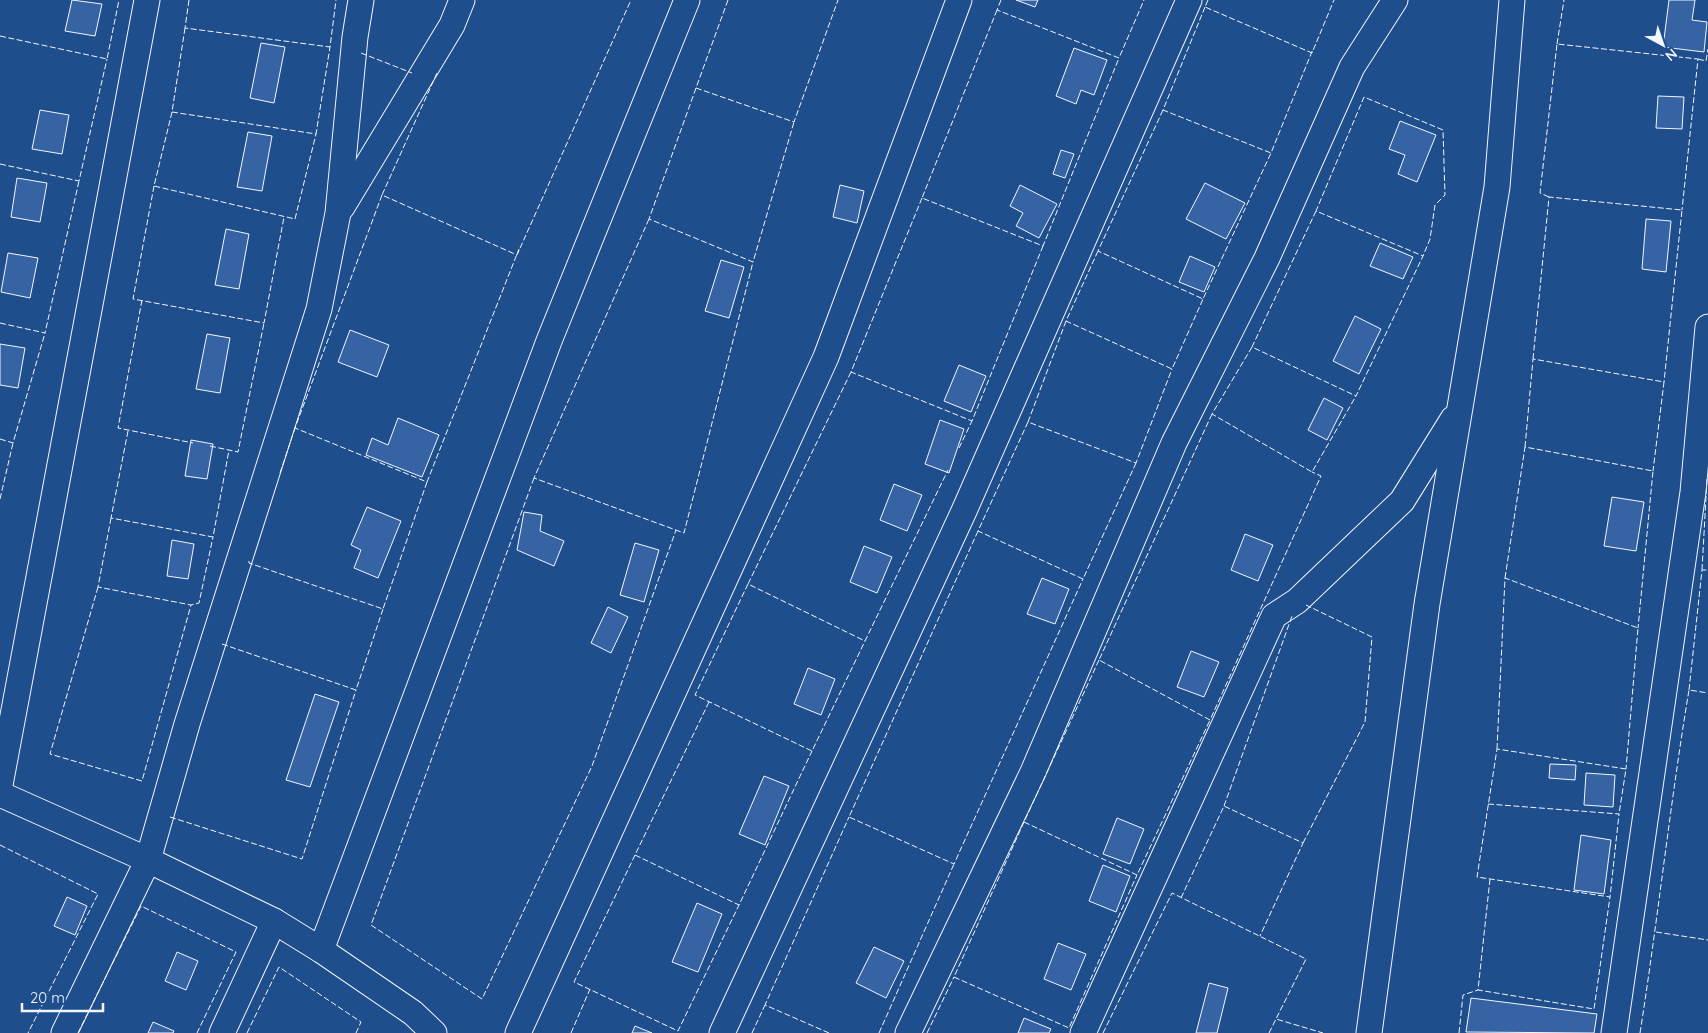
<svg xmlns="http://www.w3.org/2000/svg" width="1708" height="1033" font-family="Quicksand,sans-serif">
<rect width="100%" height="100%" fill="#1f4e8c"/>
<g fill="#3563a3" stroke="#f2f6ff">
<path d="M 72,0 L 102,4 L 95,36 L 65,31 Z"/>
<path d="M 1016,0 L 1038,0 L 1035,7 Z"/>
<path d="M 1669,0 L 1695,0 L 1692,20 L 1707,22 L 1704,52 L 1663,47 Z"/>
<path d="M 261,43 L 285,47 L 274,103 L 250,98 Z"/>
<path d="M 1074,48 L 1107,60 L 1094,95 L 1081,90 L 1076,104 L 1056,96 Z"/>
<path d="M 1658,96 L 1684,97 L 1682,129 L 1656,128 Z"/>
<path d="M 40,110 L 69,115 L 62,154 L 32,149 Z"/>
<path d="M 1400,121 L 1436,135 L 1417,182 L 1398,174 L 1405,155 L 1389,149 Z"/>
<path d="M 248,132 L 272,136 L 262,191 L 237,187 Z"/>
<path d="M 1061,150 L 1074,154 L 1065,178 L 1053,174 Z"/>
<path d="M 17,178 L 47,183 L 40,222 L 11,217 Z"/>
<path d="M 1205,183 L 1245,203 L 1226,239 L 1186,219 Z"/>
<path d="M 840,185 L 864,191 L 857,223 L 833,217 Z"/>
<path d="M 1020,185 L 1057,204 L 1039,238 L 1016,226 L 1023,213 L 1010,206 Z"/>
<path d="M 1646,219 L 1671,221 L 1666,272 L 1642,269 Z"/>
<path d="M 226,229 L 249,234 L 239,289 L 215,285 Z"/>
<path d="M 1380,243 L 1413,257 L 1403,279 L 1370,266 Z"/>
<path d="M 8,253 L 38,258 L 30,298 L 1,292 Z"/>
<path d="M 1190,256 L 1215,267 L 1204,292 L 1179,282 Z"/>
<path d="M 721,260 L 744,267 L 729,318 L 705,311 Z"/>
<path d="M 1355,316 L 1381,329 L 1359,374 L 1333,361 Z"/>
<path d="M 350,330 L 389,345 L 377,377 L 338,362 Z"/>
<path d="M 207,334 L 230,338 L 220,393 L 196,389 Z"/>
<path d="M 0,344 L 25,348 L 18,388 L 0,385 Z"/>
<path d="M 959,365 L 986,376 L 971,412 L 944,401 Z"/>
<path d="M 1324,398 L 1343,408 L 1327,440 L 1308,430 Z"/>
<path d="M 398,418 L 439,435 L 422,477 L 366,455 L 372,438 L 388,445 Z"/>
<path d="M 940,420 L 964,429 L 949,473 L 925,464 Z"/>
<path d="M 191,440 L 213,444 L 207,479 L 185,476 Z"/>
<path d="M 894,484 L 922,495 L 907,531 L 880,520 Z"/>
<path d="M 1612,497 L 1644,502 L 1636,551 L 1604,546 Z"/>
<path d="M 367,507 L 401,521 L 378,578 L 354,568 L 361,550 L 351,545 Z"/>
<path d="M 524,512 L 542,515 L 540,531 L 564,541 L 554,566 L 517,550 Z"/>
<path d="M 1245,534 L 1273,545 L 1258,581 L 1231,570 Z"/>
<path d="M 172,540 L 194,544 L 188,579 L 167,576 Z"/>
<path d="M 635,543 L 659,550 L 644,602 L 620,595 Z"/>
<path d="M 864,546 L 892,557 L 877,593 L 850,582 Z"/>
<path d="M 1042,578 L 1069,589 L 1055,624 L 1027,614 Z"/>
<path d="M 608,607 L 628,617 L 611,653 L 591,643 Z"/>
<path d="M 1191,651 L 1219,662 L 1204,697 L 1177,687 Z"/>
<path d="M 808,668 L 835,679 L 821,715 L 794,704 Z"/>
<path d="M 315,694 L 339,702 L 310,787 L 286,780 Z"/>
<path d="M 1550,764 L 1576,765 L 1575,780 L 1549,778 Z"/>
<path d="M 1586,773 L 1615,775 L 1613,807 L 1584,805 Z"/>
<path d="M 764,776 L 789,786 L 765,845 L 739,834 Z"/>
<path d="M 1117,818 L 1144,829 L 1130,864 L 1103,854 Z"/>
<path d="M 1581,835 L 1611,840 L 1604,894 L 1574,890 Z"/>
<path d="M 1103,865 L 1130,876 L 1116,912 L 1089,901 Z"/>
<path d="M 67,897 L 87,906 L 75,935 L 54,926 Z"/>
<path d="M 697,903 L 722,914 L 698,972 L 672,962 Z"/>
<path d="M 1058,943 L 1086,954 L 1071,990 L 1044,979 Z"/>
<path d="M 874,947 L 904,961 L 886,998 L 856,983 Z"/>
<path d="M 177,952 L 198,961 L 186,990 L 165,981 Z"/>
<path d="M 1209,983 L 1228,988 L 1217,1033 L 1196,1033 Z"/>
<path d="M 1471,998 L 1597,1014 L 1594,1033 L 1466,1032 Z"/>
<path d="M 1024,1018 L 1051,1029 L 1049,1033 L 1018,1033 Z"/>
<path d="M 153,1022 L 174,1031 L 173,1033 L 148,1033 Z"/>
<path d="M 635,1026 L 652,1033 L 632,1033 Z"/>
</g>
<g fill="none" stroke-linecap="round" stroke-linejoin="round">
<g stroke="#f2f6ff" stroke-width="27">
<g id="minor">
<path d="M 342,207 L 452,25 L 462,0"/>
<path d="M 0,785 L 147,0"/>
<path d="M 0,794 L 148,860 L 274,921 L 321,950 L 413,1013 L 434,1033"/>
<path d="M 321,950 L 549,341 L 687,0"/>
<path d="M 64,1033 L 148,860 L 187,724 L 319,309 L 338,213 L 355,37 L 361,0"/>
<path d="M 222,1033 L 274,921"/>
<path d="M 518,1033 L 826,357 L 959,0"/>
<path d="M 722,1033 L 964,511 L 1189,0"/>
<path d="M 908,1033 L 1033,772 L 1174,443 L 1267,258 L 1352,67 L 1395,0"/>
<path d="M 1083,1033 L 1274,616 L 1297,601 L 1402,501 L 1453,419"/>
<path d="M 1369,1033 L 1427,604 L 1497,187 L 1512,0"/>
<path d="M 1614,1033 L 1693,492 L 1708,327"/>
</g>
</g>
<use href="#minor" stroke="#1f4e8c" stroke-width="25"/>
<g stroke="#f2f6ff" stroke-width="1" stroke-dasharray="6 2.5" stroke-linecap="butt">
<path d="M 189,0 L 185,28 L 330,47 L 336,0"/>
<path d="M 728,0 L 696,88 L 794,122 L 838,0"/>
<path d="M 1001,0 L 997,10 L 1119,58 L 1144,0"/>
<path d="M 1208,0 L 1205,7 L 1312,53 L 1334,0"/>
<path d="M 1205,7 L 1163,110 L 1271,153 L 1313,49"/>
<path d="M 997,10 L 922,198 L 1043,246 L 1119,58"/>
<path d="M 185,28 L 172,112 L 316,134 L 330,47"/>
<path d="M 0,36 L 107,59 L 119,0"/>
<path d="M 1557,44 L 1564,0"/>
<path d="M 361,53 L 412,73"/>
<path d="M 1698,59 L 1706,61 L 1708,49"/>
<path d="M 437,73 L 382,195 L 517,255 L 631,0"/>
<path d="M 696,88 L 649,219 L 753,262 L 794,122"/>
<path d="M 1163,110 L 1098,251 L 1203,299 L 1271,153"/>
<path d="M 172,112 L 154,186 L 295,219 L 316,134"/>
<path d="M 0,164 L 79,181 L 107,59"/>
<path d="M 154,186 L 133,299 L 264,323 L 284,217"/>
<path d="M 382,195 L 295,428 L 427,482 L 519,249"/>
<path d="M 1549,197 L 1540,193 L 1557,44 L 1698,59 L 1682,210"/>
<path d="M 922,198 L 851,372 L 972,421 L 1043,246"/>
<path d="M 1316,211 L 1252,347 L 1356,396 L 1423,256 L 1430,239 L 1435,205 L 1445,195 L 1443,130 L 1364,97 L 1316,211 L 1423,256"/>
<path d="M 649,219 L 534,478 L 684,533 L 753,262"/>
<path d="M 1098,251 L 1066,321 L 1172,369 L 1203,299"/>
<path d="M 142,300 L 118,428 L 193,443"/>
<path d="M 1066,321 L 1028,422 L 1136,463 L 1172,369"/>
<path d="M 0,323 L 45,333 L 79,181"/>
<path d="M 1252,347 L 1212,414 L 1312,472 L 1356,396"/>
<path d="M 1533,359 L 1549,197 L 1682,210 L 1664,382"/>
<path d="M 851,372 L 748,584 L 865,641 L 948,470"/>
<path d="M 1212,414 L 1099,660 L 1210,720 L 1321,476 L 1312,472"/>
<path d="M 1028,422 L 978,531 L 1083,579 L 1136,463"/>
<path d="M 128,431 L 111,518 L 213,537 L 229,450"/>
<path d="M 0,439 L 13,443 L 45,333"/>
<path d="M 210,446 L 238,452 L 264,323"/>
<path d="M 1525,447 L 1533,359 L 1664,382 L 1653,471"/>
<path d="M 959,448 L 972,421"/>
<path d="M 280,473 L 295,428"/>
<path d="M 534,478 L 371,925 L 482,999 L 592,766 L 676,530"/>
<path d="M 0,499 L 13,443"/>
<path d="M 111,518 L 98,587 L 191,605 L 199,603 L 213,537"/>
<path d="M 978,531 L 849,817 L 954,864 L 1083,579"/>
<path d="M 249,561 L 249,563 L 383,609 L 427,482"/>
<path d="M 1702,570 L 1707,479"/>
<path d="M 1505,578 L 1525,447 L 1653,471 L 1638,628"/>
<path d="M 748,584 L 695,695 L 812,751 L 865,641"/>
<path d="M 98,587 L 50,754 L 142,781 L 191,605"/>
<path d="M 222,644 L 356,690 L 383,609"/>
<path d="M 1099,660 L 1024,822 L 1137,875 L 1210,720"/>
<path d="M 1689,690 L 1702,570 L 1708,570"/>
<path d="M 709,702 L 635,855 L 739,905 L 812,751"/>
<path d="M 1497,749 L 1505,578 L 1638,628 L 1626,769"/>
<path d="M 1488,804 L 1619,814 L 1610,897 L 1477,877 L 1497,749 L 1626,769 L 1619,814"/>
<path d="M 1224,806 L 1292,616"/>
<path d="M 170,817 L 302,859 L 356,690"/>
<path d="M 1024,822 L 954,977 L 1069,1028 L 1137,875"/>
<path d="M 1303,843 L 1365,722 L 1372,637 L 1306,605"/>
<path d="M 0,845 L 98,894 L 28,1033"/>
<path d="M 635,855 L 574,982 L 678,1031 L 739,905"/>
<path d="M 1490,879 L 1478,990 L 1594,1009 L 1610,897"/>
<path d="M 1181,898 L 1224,806 L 1303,843 L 1260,936"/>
<path d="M 1656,932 L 1708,940"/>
<path d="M 78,1033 L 141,906 L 236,952 L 197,1033"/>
<path d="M 247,1033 L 279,967 L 361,1022 L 356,1033"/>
<path d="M 571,1033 L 590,989"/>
<path d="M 752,1033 L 765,1005"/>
<path d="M 829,1033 L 765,1005 L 849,817"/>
<path d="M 879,1033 L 954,864"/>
<path d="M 927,1033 L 954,977"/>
<path d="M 1103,1033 L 1172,893 L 1306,959 L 1276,1019"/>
<path d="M 1269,1033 L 1276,1019 L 1323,1033"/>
<path d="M 1459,1033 L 1463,995 L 1478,990"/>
<path d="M 1640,1033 C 1658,919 1670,804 1689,690 L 1708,693"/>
</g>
</g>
<g transform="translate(1663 45) rotate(140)" stroke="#1f4e8c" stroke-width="4" paint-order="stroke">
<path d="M0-4L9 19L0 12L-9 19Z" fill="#f2f6ff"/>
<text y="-8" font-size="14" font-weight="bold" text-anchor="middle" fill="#f2f6ff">N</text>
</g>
<path d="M22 1003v8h81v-8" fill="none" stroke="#f2f6ff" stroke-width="2.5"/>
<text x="30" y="1003" font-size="15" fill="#f2f6ff" stroke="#1f4e8c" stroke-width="4" paint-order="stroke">20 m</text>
</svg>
